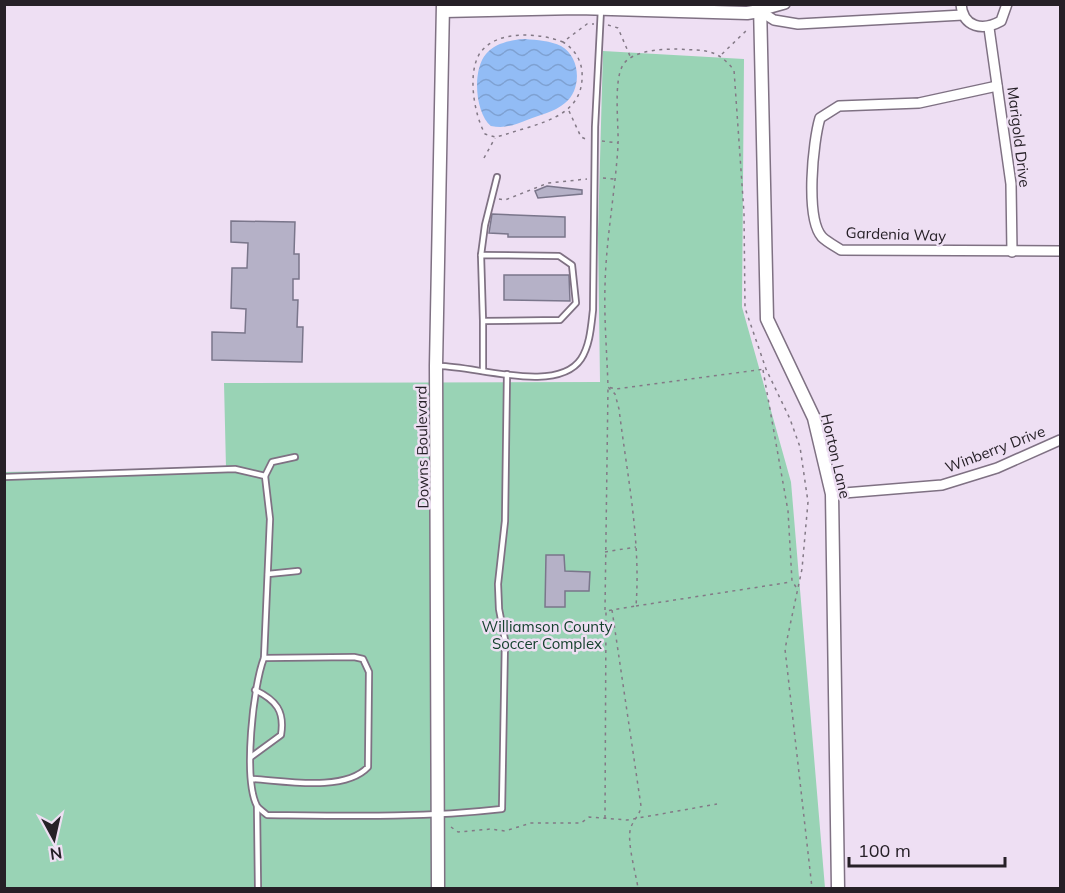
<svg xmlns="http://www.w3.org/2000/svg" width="1065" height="893" font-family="Mulish,sans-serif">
<defs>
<pattern id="water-waves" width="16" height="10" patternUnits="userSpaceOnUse" patternTransform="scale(1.5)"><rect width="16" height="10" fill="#92bcf5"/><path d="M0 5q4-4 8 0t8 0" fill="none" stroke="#7ea1d2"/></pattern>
</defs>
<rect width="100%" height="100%" fill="#eedff3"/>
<path fill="#99d3b5" d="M 603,51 L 744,59 L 742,307 L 791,482 L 825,888 L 5,888 L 5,472 L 226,468 L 224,383 L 600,382 L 598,233 Z"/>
<path fill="url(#water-waves)" d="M 525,39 C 537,40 551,41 561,46 C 581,57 582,90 565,103 C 555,112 539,115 527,120 C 514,125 505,129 491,126 C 475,113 472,70 486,54 C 495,43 511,40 525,39 Z"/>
<g fill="#b5b1c7" stroke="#7a768b" stroke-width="1.5">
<path d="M 547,186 L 582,190 L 582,194 L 538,198 L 535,191 Z"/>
<path d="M 492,214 L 565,217 L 565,237 L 508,237 L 508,234 L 489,233 Z"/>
<path d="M 231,221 L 295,222 L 294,254 L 299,254 L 299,279 L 293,279 L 293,300 L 298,300 L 297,327 L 303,327 L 302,362 L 212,360 L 212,332 L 245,333 L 246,309 L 231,308 L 232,268 L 247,268 L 248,243 L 231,242 Z"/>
<path d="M 504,275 L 569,275 L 570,301 L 504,300 Z"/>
<path d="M 546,555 L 564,555 L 565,571 L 590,572 L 589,591 L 565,591 L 565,607 L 545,607 Z"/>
</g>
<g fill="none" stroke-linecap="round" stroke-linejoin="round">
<g stroke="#7f7183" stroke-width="8">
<g id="service">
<path d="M 481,255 L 485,225 L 497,177"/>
<path d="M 438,366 C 473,365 557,395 581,359 C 590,345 591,327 593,310 L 595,127 L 601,9"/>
<path d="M 483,371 L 483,321 L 560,320 L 576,303 L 572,265 L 559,256 L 481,255 L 483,321"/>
<path d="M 265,476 L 272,462 L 295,457"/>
<path d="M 4,477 L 235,469 L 265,476 L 270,519 L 264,658"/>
<path d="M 268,574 L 298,571"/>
<path d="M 251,757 L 281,735 C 285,711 276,700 255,690"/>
<path d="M 253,779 C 285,781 345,792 368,767 L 369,672 L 363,659 L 354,657 L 264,658 C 253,686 243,779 257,806 C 259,809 264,812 267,815 C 346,816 423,818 502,809 L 505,640 L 499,609 L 498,584 L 505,521 L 507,374"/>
<path d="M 257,807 L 258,888"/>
</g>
</g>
<g stroke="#7f7183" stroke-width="12">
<g id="minor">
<path d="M 961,4 C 963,28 983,31 1001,21 L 1007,4"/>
<path d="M 760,11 L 774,20 L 798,24 L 963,15"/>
<path d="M 760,11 L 785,4"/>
<path d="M 989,28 L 1011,184 L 1012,252"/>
<path d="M 997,86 L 919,103 L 839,106 L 820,118 C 813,141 805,218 822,237 C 827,242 835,246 841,250 L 1060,251"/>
<path d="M 832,494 L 942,485 L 997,468 L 1060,440"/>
</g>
</g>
<g stroke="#7f7183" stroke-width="15">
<g id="tertiary">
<path d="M 760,4 L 767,319 L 814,418 L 832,494 L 838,888"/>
<path d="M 444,11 L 578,8 L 747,13 L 760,11"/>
<path d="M 438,888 L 436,366 L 443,4"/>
</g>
</g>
<g stroke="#837986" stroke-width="1.5" stroke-dasharray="3 4.5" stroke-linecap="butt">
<path d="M 608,25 L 618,28 L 630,56"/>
<path d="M 563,42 C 540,33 497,29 480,53 C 467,73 474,114 485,134 L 495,137 L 504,135 C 538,123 585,118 582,72 C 581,59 574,49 563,42 L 587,24 L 594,24"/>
<path d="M 722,54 L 749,28"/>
<path d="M 569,111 L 581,137 L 588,140"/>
<path d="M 602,141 L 618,143"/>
<path d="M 484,158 L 495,138"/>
<path d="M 603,178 L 614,179"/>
<path d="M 499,199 L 505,200 L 548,183 L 587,179"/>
<path d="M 763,370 L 788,511 L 792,581 L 796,587"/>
<path d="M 605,552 L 636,547"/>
<path d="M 636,606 L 791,582"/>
<path d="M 605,610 L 608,387 L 616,389 L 765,369"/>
<path d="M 612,610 L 641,806 C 640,815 634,819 631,827 C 626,840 636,874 638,888"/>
<path d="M 605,818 L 606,611 L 636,606 C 641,540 627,475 619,409 L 615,394 L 608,387 C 607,353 604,320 605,286 C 606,239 615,193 618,146 C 619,126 613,81 623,65 C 632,50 663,49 678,49 C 706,51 716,48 734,70 L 744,213 L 745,308 L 766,369 L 790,419 L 800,447 L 808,502 L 802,569 L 785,649 L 812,888"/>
<path d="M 451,827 L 458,832 L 491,829 L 505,831 L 531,823 L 581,823 L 589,817 L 627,820 L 717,804"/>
</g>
<use href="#service" stroke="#fff" stroke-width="4.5"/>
<use href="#minor" stroke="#fff" stroke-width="9"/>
<use href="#tertiary" stroke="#fff" stroke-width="12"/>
</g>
<g text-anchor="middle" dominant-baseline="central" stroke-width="5" stroke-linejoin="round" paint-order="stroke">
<g font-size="15" fill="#262027" stroke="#eedff3">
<text transform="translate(1019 137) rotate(83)">Marigold Drive</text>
<text transform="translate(896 234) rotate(2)">Gardenia Way</text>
<text transform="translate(422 447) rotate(-91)">Downs Boulevard</text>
<text transform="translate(995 449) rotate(-21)">Winberry Drive</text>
<text transform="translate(836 456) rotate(77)">Horton Lane</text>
</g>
<g font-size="15" fill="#16412e" stroke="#eedff3">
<text x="547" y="626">Williamson County<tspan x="547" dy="17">Soccer Complex</tspan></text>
</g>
</g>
<rect width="1065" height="893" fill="none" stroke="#262027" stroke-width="12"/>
<g transform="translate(54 839) rotate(172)" stroke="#eedff3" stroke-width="4.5" paint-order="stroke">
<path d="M0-4.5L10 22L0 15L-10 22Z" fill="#262027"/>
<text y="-9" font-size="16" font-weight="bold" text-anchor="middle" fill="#262027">N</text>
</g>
<path d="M849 857v9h156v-9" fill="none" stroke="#262027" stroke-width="3"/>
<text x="858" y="857" font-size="18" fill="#262027" stroke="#eedff3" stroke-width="4.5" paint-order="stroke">100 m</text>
</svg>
